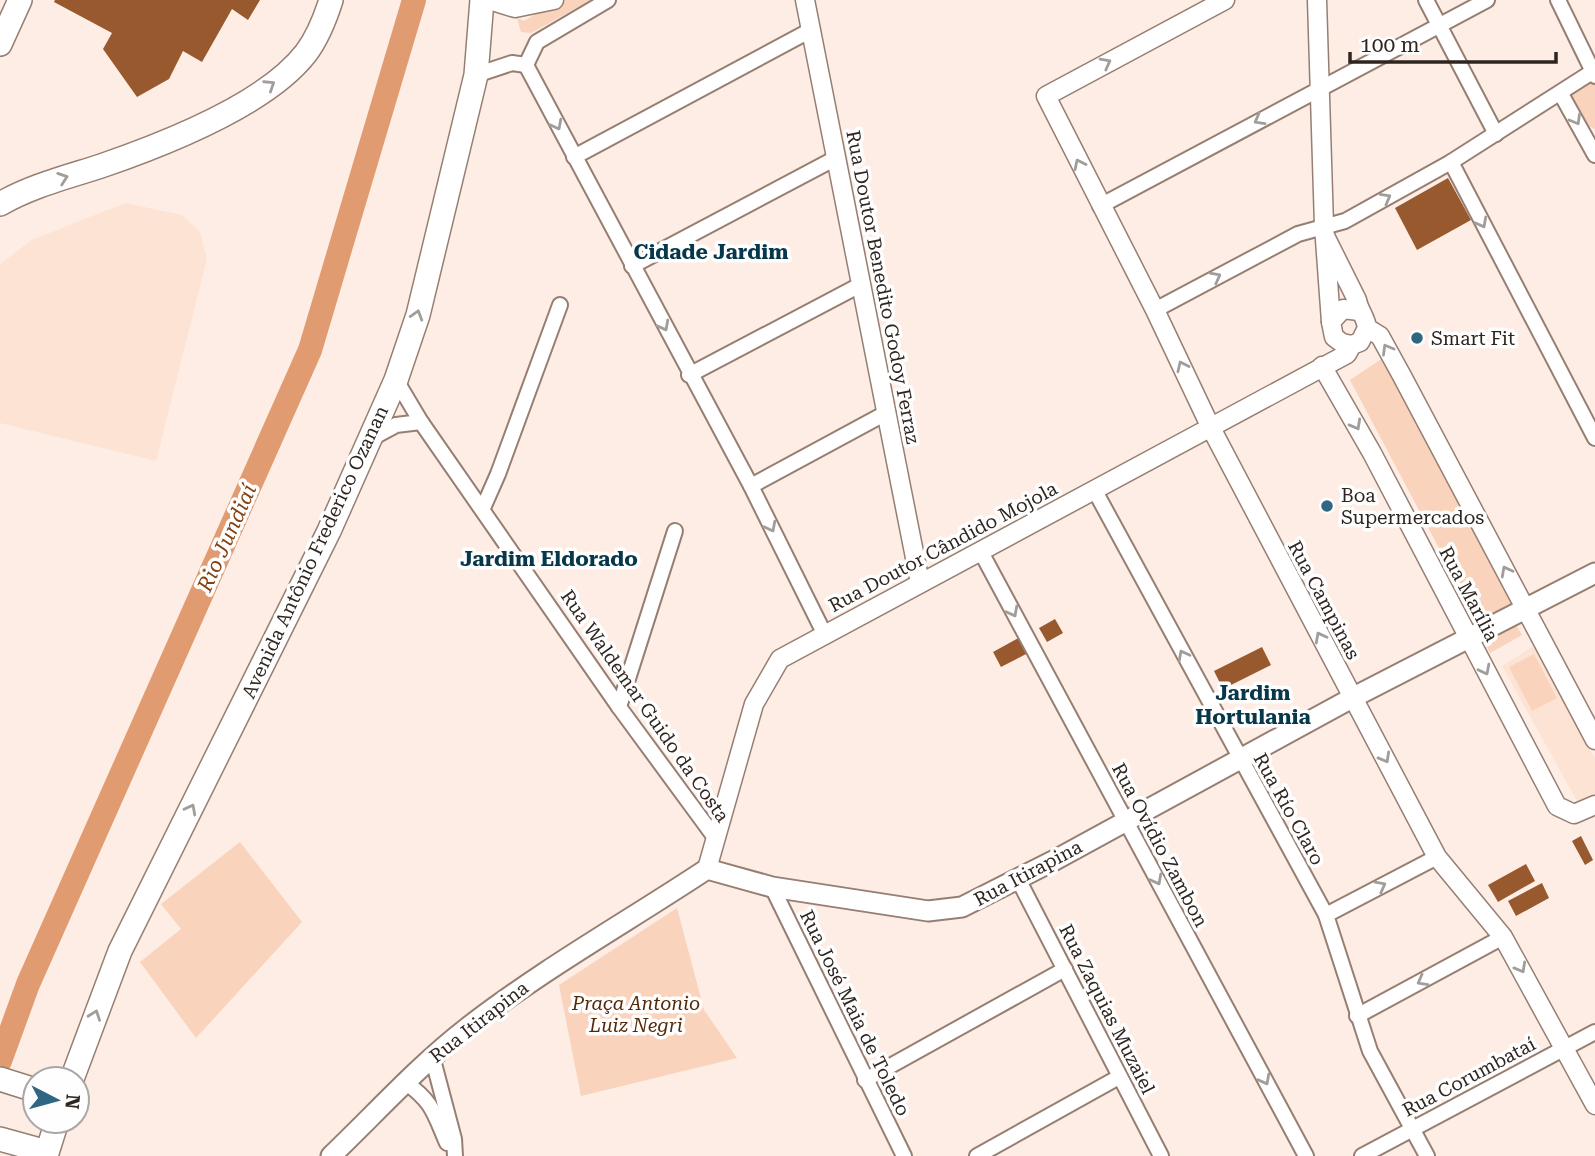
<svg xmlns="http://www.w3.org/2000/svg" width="1595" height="1156" font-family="'Roboto Serif',serif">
<rect width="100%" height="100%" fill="#fdede4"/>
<g fill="#fde3d4">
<path d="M 125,203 L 182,215 L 200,232 L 207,259 L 156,461 L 0,423 L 0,264 L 32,240 Z"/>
<path d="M 1534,646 L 1595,758 L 1595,799 L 1577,801 L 1502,666 Z"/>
</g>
<g fill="#f9d3bc">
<path d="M 559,0 L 591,0 L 531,33 L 521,32 L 517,18 L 524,21 Z"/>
<path d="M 1583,81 L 1593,81 L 1595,85 L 1595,129 L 1589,126 L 1571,96 L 1575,85 Z"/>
<path d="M 1383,358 L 1514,607 L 1482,629 L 1350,380 Z"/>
<path d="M 1515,623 L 1522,635 L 1490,653 L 1483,639 Z"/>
<path d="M 1534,654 L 1557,698 L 1532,711 L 1509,667 Z"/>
<path d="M 240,842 L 302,922 L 196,1038 L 140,962 L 181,929 L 161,904 Z"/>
<path d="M 677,908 L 704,1010 L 737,1058 L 581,1096 L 559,985 Z"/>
</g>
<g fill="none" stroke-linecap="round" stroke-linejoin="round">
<path stroke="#e19b71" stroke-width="24" d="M 0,1061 L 28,984 L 310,350 L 414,0"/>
</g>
<g fill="#98592e">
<path d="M 55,0 L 260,0 L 248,20 L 232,9 L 202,62 L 183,51 L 169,79 L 137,97 L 103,49 L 112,33 L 54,2 Z"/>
<path d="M 1448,178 L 1471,220 L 1417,250 L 1395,208 Z"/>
<path d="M 1055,619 L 1063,633 L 1047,642 L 1039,628 Z"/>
<path d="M 1022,636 L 1030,652 L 1001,667 L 993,652 Z"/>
<path d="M 1262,647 L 1271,665 L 1223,689 L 1214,671 Z"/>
<path d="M 1581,836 L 1593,860 L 1585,865 L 1572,841 Z"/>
<path d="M 1526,864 L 1535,881 L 1498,902 L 1488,885 Z"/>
<path d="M 1542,883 L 1549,898 L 1516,916 L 1508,901 Z"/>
</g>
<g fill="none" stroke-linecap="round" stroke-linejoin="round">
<g stroke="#967f72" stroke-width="18">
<g id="minor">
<path d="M 1426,0 L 1496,134"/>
<path d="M 1558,0 L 1595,76"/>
<path d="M 526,65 L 751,486 L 824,633"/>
<path d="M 526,65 L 537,42 L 608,0"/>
<path d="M 476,75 L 512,63 L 526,65"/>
<path d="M 1561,94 L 1595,155"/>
<path d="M 574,157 L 811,30"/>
<path d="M 1451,162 L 1595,438"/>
<path d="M 1100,206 L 1487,0"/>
<path d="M 632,266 L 836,158"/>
<path d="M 1155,310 L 1298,234 L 1345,221 L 1451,162 L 1592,72"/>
<path d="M 689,375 L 860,285"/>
<path d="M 396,380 L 421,422 L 619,707 L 716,839"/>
<path d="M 370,439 L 396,425 L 421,422"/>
<path d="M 751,486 L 886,413"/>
<path d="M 1095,491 L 1326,915 L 1370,1051 L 1427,1156"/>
<path d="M 483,508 L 498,474 L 560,305"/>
<path d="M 981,552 L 1306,1156"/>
<path d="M 619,707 L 675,531"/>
<path d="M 1018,879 L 1161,1156"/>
<path d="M 772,887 L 904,1156"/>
<path d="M 1326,915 L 1437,857"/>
<path d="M 1357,1016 L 1503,937"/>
<path d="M 432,1056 L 454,1139 L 455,1156"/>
<path d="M 865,1080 L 1065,969"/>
<path d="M 405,1082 C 433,1102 434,1113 447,1143"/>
<path d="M 977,1156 L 1119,1077"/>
<path d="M 1362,1156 L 1595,1032"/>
</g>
</g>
<g stroke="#967f72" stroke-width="21">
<g id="tertiary">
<path d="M 489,0 L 515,8 L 554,0"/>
<path d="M 805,0 L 920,583"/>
<path d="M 1225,0 L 1046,96 L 1155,310 L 1211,428 L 1437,857 L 1503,937 L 1595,1105"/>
<path d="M 1317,0 L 1324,226 L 1331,322"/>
<path d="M 1367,328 L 1380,336 L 1402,376 L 1595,740"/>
<path d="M 1352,345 L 1342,343 L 1334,337 L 1331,322 L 1343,309 L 1359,311"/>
<path d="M 1322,366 L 1372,453 L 1557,806 L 1574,814 L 1595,805"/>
<path d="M 707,869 L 754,704 L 780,659 L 1347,354 L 1352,345 L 1360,342 L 1367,328 C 1366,317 1359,311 1357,300 L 1326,238"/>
</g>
</g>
<g stroke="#967f72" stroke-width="23">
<path id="secondary" d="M 331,1156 C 376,1113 418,1066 467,1028 C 543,969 627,922 707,869 L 772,887 L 928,911 L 962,907 L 1055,860 L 1352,698 L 1595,573"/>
</g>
<g stroke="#967f72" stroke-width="26">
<g id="primary">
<path d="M 0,44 L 20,0"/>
<path d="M 0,204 C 31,186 67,177 101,166 C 162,145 266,105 306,53 C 318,37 325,19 331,0"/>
<path d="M 0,1079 L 35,1090"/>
<path d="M 72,1079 L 120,951 L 329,531 L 396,380 L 418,315 L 476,75 L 482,0"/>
<path d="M 0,1139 L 47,1152"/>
<path d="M 46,1156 L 57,1121"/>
</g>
</g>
<use href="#minor" stroke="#fff" stroke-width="14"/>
<use href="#tertiary" stroke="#fff" stroke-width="18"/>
<use href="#secondary" stroke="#fff" stroke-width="19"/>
<use href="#primary" stroke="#fff" stroke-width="23"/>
</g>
<defs><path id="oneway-chevron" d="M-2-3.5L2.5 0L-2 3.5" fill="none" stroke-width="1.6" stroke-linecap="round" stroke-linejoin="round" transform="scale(1.75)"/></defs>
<g stroke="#a19d9b">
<use href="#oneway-chevron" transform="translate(1106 63) rotate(-28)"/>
<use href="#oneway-chevron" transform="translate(270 85) rotate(-33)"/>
<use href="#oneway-chevron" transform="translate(1259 120) rotate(151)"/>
<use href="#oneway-chevron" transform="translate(1576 120) rotate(60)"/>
<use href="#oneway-chevron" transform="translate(557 125) rotate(63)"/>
<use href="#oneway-chevron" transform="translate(1079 164) rotate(-116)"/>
<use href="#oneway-chevron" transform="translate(63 178) rotate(-19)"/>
<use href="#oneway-chevron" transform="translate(1386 198) rotate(-29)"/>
<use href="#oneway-chevron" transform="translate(1482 223) rotate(62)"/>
<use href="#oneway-chevron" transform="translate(1216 277) rotate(-28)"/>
<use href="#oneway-chevron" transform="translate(417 315) rotate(-73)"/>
<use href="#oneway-chevron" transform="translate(664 326) rotate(62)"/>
<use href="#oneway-chevron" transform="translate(1387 349) rotate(-120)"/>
<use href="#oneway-chevron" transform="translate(1182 366) rotate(-115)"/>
<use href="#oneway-chevron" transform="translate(1356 425) rotate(61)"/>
<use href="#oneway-chevron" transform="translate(771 527) rotate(63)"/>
<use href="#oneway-chevron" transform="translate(1506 571) rotate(-118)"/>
<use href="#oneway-chevron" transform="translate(1013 612) rotate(62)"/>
<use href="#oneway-chevron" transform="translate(1320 637) rotate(-118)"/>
<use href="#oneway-chevron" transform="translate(1183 655) rotate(-118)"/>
<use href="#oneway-chevron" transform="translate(1485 670) rotate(63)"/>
<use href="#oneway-chevron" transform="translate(1385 758) rotate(61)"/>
<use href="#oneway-chevron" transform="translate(191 809) rotate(-62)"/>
<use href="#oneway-chevron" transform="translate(1157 880) rotate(62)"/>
<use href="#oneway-chevron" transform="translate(1381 886) rotate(-28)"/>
<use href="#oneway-chevron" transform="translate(1521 968) rotate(61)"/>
<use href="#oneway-chevron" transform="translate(1422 981) rotate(151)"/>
<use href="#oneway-chevron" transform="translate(95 1015) rotate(-70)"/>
<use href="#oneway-chevron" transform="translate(1265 1080) rotate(62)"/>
</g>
<g fill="#2f6681" stroke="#fefefe" stroke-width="2.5">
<circle cx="1417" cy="338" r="7"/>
<circle cx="1327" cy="506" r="7"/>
</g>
<g text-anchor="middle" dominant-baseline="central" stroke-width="7" stroke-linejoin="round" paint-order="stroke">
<g font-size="19" fill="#2f2520" stroke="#fefefe">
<text transform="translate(883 287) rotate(79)">Rua Doutor Benedito Godoy Ferraz</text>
<text transform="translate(943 547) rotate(-28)">Rua Doutor Cândido Mojola</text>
<text transform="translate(315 552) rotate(-65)">Avenida Antônio Frederico Ozanan</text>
<text transform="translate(1469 594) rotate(62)">Rua Marília</text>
<text transform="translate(1324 600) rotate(62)">Rua Campinas</text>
<text transform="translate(645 706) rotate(55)">Rua Waldemar Guido da Costa</text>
<text transform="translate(1289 809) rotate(61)">Rua Río Claro</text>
<text transform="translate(1160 845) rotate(62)">Rua Ovídio Zambon</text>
<text transform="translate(1028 873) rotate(-28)">Rua Itirapina</text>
<text transform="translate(1107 1009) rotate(63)">Rua Zaquias Muzaiel</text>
<text transform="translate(855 1013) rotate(64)">Rua José Maia de Toledo</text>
<text transform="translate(479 1022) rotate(-38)">Rua Itirapina</text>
<text transform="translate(1469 1077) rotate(-28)">Rua Corumbataí</text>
</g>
<g font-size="19" fill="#2f2520" stroke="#fefefe" text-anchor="start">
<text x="1431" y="338">Smart Fit</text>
<text x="1341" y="495">Boa<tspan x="1341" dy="22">Supermercados</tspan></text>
</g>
<g font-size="19" font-style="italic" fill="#542806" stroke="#fefefe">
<text x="636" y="1003">Praça Antonio<tspan x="636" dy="22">Luiz Negri</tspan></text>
</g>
<g font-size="21" font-weight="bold" fill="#07374b" stroke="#fefefe">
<text x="711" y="252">Cidade Jardim</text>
<text x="549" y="559">Jardim Eldorado</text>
<text x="1253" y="693">Jardim<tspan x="1253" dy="24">Hortulania</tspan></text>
</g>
<g font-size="21" font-style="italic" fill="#834313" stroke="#fefefe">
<text transform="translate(227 538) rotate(-66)">Rio Jundiaí</text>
</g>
</g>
<g transform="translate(56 1100) rotate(96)"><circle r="33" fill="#fefefe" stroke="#aba7a5" stroke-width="2"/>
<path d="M0-5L12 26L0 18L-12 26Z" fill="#2f6681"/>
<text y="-10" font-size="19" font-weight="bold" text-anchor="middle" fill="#2f2520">N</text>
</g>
<path d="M1350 52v10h206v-10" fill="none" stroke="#2f2520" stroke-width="3.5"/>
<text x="1360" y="52" font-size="21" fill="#2f2520" stroke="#fefefe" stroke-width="5" paint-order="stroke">100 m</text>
</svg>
